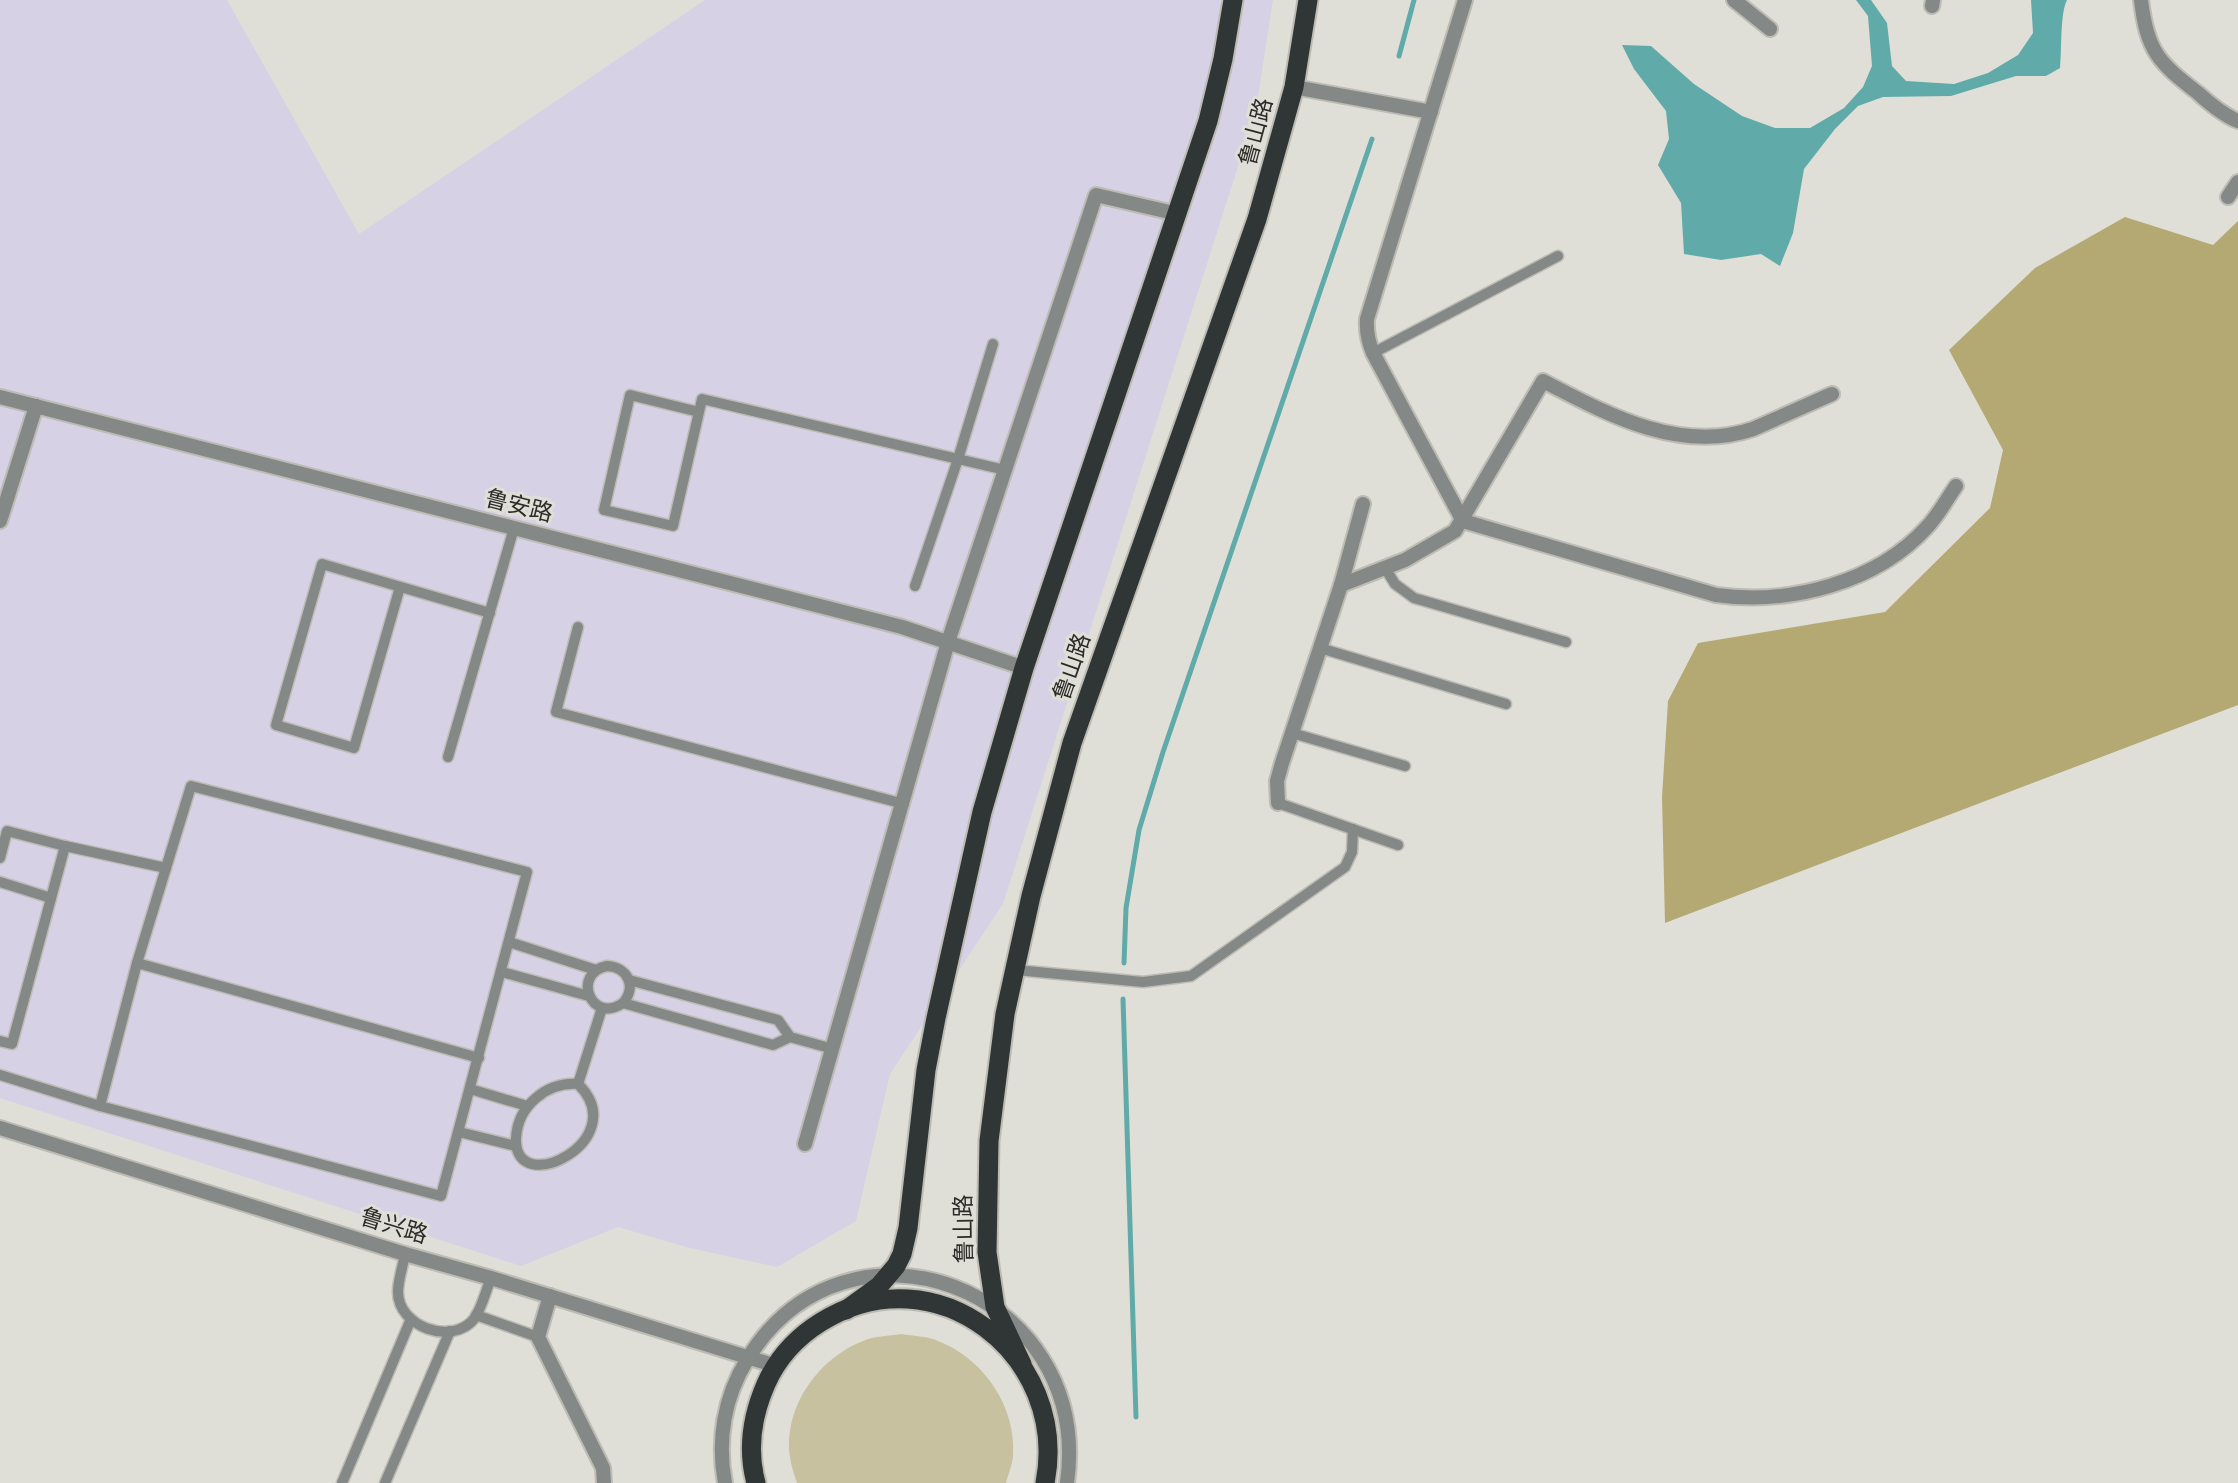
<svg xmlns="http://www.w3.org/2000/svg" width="2238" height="1483" font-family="'Source Sans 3','Noto Sans SC',sans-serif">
<rect width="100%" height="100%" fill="#e0dfd7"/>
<path fill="#d7d1e6" d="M 0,0 L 227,0 L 359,234 L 705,0 L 1273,0 L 1256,110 L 1003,904 L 890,1074 L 856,1221 L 777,1267 L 686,1247 L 618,1227 L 521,1266 L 0,1098 Z"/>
<path fill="#c8c19f" d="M 901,1334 C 913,1336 927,1336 938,1341 C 984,1359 1017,1407 1013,1457 C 1012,1465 1008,1475 1006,1483 L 797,1483 C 794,1474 791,1465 790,1457 C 783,1407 819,1358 863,1341 C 874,1336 889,1336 901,1334 Z"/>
<path fill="#b4a973" d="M 2125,217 L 2213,245 L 2238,221 L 2238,705 L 1665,923 L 1662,797 L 1668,701 L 1698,643 L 1885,612 L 1990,508 L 2003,450 L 1949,350 L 2035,268 Z"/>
<path fill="#61aaaa" d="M 1856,0 L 1871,0 L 1887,23 L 1892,66 L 1906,81 L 1954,84 L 1988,73 L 2018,55 L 2033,33 L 2031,0 L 2067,0 C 2060,13 2062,50 2060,68 L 2046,76 L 2016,76 L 1951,96 L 1883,97 L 1858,106 L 1835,129 L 1804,169 L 1793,233 L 1780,266 L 1761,254 L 1721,260 L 1684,254 L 1681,203 L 1658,165 L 1669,139 L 1666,111 L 1634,69 L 1622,45 L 1651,46 L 1694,84 L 1742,116 L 1775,128 L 1810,128 L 1844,108 L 1863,87 L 1872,66 L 1868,16 Z"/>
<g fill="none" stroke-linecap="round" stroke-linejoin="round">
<g stroke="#61aaaa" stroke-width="5">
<path d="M 1399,56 L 1414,0"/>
<path d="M 1124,963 L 1126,908 L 1139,830 L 1163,752 L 1372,139"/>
<path d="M 1123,999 L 1136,1417"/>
</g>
<g stroke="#bcbbb4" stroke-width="13">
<g id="service">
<path d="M 1373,353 L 1558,256"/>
<path d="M 699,412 L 630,395 L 604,510 L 673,526 L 699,412 L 702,399 L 1005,470"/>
<path d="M 1385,568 L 1395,584 L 1414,598 L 1566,642"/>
<path d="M 915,586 L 958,459 L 993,344"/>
<path d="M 400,587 L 354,748 L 276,725 L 322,564 L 490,613"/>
<path d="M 578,627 L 556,712 L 904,804"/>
<path d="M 1320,648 L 1506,704"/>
<path d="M 1292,733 L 1405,766"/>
<path d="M 448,757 L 514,528"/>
<path d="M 191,786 L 527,872 L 441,1196 L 100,1106 L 137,963 Z"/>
<path d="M 1278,803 L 1398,845"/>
<path d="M 65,846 L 166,868"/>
<path d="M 0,858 L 7,831 L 65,846 L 12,1044 L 0,1041"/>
<path d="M 0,882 L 51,898"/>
<path d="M 509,942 L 596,970"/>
<path d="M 137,963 L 479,1058"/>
<path d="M 1015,970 L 1143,982 L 1191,976 L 1345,867 L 1352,852 L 1353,829"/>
<path d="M 502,972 L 589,996"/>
<path d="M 629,980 L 778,1020 L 790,1037 L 833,1049"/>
<path d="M 623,1003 C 637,987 628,967 607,966 C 571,973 591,1025 623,1003 L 773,1045 L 790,1037"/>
<path d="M 0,1075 L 100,1106"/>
<path d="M 578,1084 C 635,1140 513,1201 516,1138 C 518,1105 547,1082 578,1084 L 602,1008"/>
<path d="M 470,1089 L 527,1106"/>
<path d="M 459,1132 L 516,1146"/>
<path d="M 405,1254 C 403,1266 398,1280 398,1292 C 398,1327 452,1346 474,1319 C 482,1308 486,1290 491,1278"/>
<path d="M 476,1315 L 538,1337"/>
<path d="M 342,1483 L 411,1319"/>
<path d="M 385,1483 L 450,1331"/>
</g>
</g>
<g stroke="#bcbbb4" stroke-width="18">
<g id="minor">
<path d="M 1465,0 L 1367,319 C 1366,332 1368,341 1373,353 L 1463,521 L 1716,595 C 1790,605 1877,583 1928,526 C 1939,514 1947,499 1956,486"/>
<path d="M 1734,0 L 1770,29"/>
<path d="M 2141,0 C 2147,51 2158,62 2198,93 C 2210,104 2223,115 2238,121"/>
<path d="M 1932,6 L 1933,0"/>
<path d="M 1294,87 L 1431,112"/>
<path d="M 2228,197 L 2238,182"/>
<path d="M 1341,585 L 1405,560 L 1455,531 L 1543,381 C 1607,414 1679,454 1753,429 L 1832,394"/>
<path d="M 1278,803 L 1277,781 L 1282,763 L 1341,585 L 1363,504"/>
<path d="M 805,1144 L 948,642 L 1096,195 L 1178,214"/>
<path d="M 550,1296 L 538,1337 L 603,1468 L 604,1483"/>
</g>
</g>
<g stroke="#bcbbb4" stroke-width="18">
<g id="tertiary">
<path d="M 0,397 L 902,627 L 1024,668"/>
<path d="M 0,521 L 36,406"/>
<path d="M 0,1128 L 405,1254 L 491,1278 L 776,1366"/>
<path d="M 725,1483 C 717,1441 724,1397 747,1360 C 846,1196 1094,1288 1067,1483"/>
</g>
</g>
<g stroke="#bcbbb4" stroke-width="23">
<g id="trunk">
<path d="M 846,1310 L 879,1286 L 896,1266 L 902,1254 L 908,1228 L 926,1070 L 936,1018 L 982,812 L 1024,668 L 1208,121 L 1223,59 L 1233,0"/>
<path d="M 1022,1364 L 995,1307 L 987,1252 L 989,1141 L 1005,1014 L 1031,896 L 1072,743 L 1257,219 L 1294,87 L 1308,0"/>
<path d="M 756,1483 C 747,1450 752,1416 766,1384 C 777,1359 797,1337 821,1322 C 936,1250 1070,1356 1045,1483"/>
</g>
</g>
<use href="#service" stroke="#848887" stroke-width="10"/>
<use href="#minor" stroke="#848887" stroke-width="14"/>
<use href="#tertiary" stroke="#848887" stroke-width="14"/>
<use href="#trunk" stroke="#303635" stroke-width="19"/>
</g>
<g text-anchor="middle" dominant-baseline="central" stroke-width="6" stroke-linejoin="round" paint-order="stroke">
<g font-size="23" fill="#2c2b28" stroke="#e0dfd7">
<text transform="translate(1256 132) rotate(-75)">鲁山路</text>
<text transform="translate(519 506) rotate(14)">鲁安路</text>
<text transform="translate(1072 667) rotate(-71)">鲁山路</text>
<text transform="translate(394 1226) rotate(17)">鲁兴路</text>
<text transform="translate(964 1229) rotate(-91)">鲁山路</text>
</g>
</g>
</svg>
